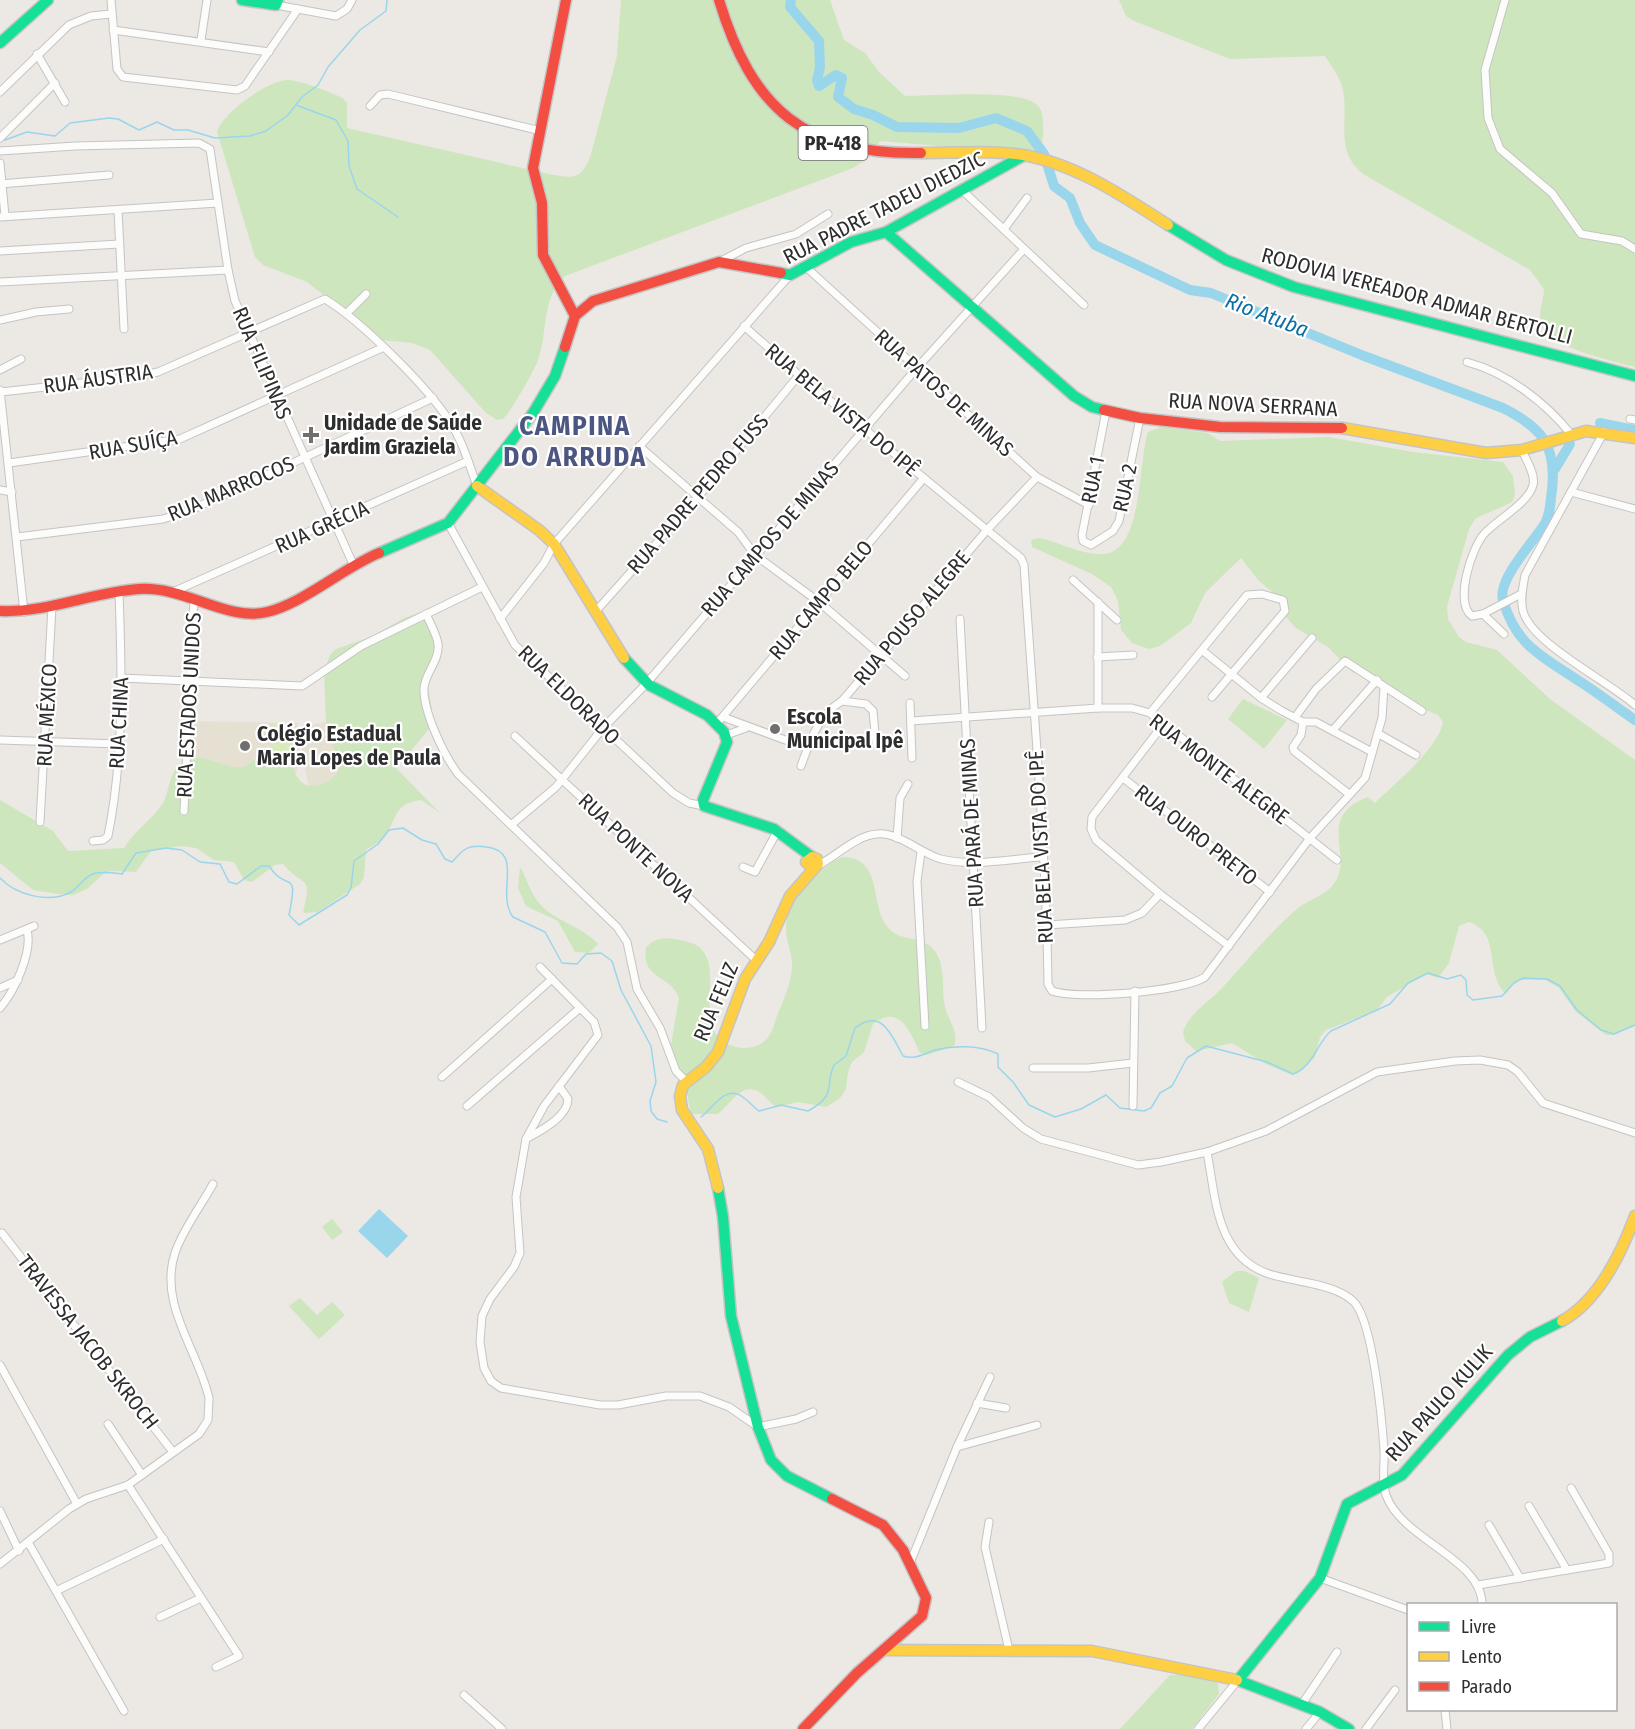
<svg xmlns="http://www.w3.org/2000/svg" width="1635" height="1729" font-family="'Fira Sans Condensed',sans-serif">
<rect width="100%" height="100%" fill="#ece8e4"/>
<path fill="#e6e0d3" d="M 339,720 L 350,783 L 309,790 L 298,728 L 297,772 L 191,770 L 192,721 L 298,723 L 298,727 Z"/>
<g fill="#cee6be">
<path d="M 621,0 L 830,0 L 844,40 L 865,53 L 879,72 L 905,96 C 931,96 1019,89 1036,104 C 1043,110 1043,118 1043,126 C 1044,138 1043,146 1033,154 L 880,141 L 867,159 L 853,168 L 565,276 C 541,296 548,336 537,363 C 529,380 519,396 509,412 L 503,419 L 497,420 L 486,413 L 430,350 L 412,343 L 381,340 L 307,282 L 263,265 L 255,257 L 217,132 C 222,113 269,79 289,80 C 306,82 327,91 343,98 L 347,103 L 347,128 L 549,174 C 574,179 582,180 591,154 L 617,56 Z"/>
<path d="M 1119,0 L 1635,0 L 1635,367 C 1610,360 1549,349 1541,321 C 1538,310 1544,300 1544,289 L 1530,270 L 1363,174 C 1334,150 1349,122 1343,90 C 1341,78 1331,66 1325,56 L 1230,59 L 1134,21 L 1126,16 Z"/>
<path d="M 1161,427 L 1208,433 L 1220,441 L 1329,437 L 1413,452 L 1503,462 L 1513,476 L 1515,495 L 1512,502 L 1504,506 L 1476,518 L 1469,529 L 1447,607 L 1448,619 L 1459,637 L 1466,642 L 1497,650 L 1550,699 L 1635,760 L 1635,1026 L 1613,1035 L 1606,1035 L 1576,1012 L 1559,988 L 1546,980 L 1521,980 L 1513,984 L 1506,994 C 1483,972 1503,934 1469,922 L 1459,926 L 1449,963 L 1438,978 L 1426,974 L 1387,997 L 1376,1011 L 1326,1030 L 1320,1037 L 1315,1057 L 1298,1073 L 1292,1075 L 1266,1064 L 1232,1043 L 1196,1051 L 1185,1041 L 1183,1032 C 1189,1013 1209,1002 1222,988 C 1247,961 1270,932 1298,908 C 1308,900 1324,896 1332,886 C 1357,858 1313,817 1368,797 L 1375,803 C 1395,783 1438,749 1443,722 L 1438,715 L 1409,703 L 1368,678 L 1352,672 L 1328,647 L 1296,628 L 1285,616 L 1277,596 L 1258,580 L 1241,558 L 1205,593 L 1191,623 L 1160,646 L 1149,649 L 1132,643 L 1121,630 L 1118,601 L 1111,587 L 1092,574 L 1032,547 L 1031,540 L 1039,538 C 1060,542 1081,555 1102,554 C 1144,554 1138,459 1148,432 Z"/>
<path d="M 421,612 L 437,645 L 427,683 L 432,709 L 429,729 L 409,753 L 392,764 L 440,813 L 421,800 C 391,804 399,820 382,839 C 378,844 371,846 366,850 L 364,877 L 360,884 L 318,912 L 303,913 C 312,873 306,890 283,864 L 275,865 L 252,882 L 244,880 L 234,862 L 214,860 L 196,848 L 181,846 L 151,851 L 136,872 L 111,871 L 103,874 L 87,889 L 73,895 L 58,894 L 33,890 L 0,863 L 0,800 L 53,831 L 68,851 L 124,848 C 135,830 152,820 163,803 C 170,790 169,770 183,762 C 204,750 221,769 241,767 C 256,765 263,742 281,750 C 298,759 290,794 322,784 C 331,782 337,774 340,766 L 326,724 L 324,672 L 330,655 L 336,649 L 373,636 L 404,618 Z"/>
<path d="M 1243,699 L 1287,720 L 1264,749 L 1228,719 Z"/>
<path d="M 843,857 C 883,858 870,903 886,925 C 897,942 917,935 930,946 C 947,959 941,989 945,1007 C 949,1022 959,1031 954,1046 L 927,1055 L 920,1053 C 910,1032 900,1003 873,1024 L 864,1052 L 852,1062 C 841,1085 856,1091 826,1107 L 798,1102 L 777,1107 C 771,1104 768,1099 762,1094 C 743,1079 731,1104 718,1114 L 691,1114 L 686,1088 L 671,1045 L 679,998 C 670,974 641,980 646,948 C 653,939 662,937 674,939 C 683,941 697,942 703,951 C 723,977 689,1035 736,1047 C 744,1049 755,1048 762,1043 C 771,1037 774,1026 777,1016 C 783,1001 791,984 792,968 C 793,954 786,942 786,928 C 786,900 819,866 843,857 Z"/>
<path d="M 520,867 C 527,879 530,893 540,904 C 556,922 582,926 598,944 L 589,953 L 575,952 L 558,921 L 526,906 L 518,888 Z"/>
<path d="M 332,1219 L 343,1232 L 332,1240 L 322,1227 Z"/>
<path d="M 1236,1271 L 1244,1271 L 1259,1278 L 1249,1312 L 1229,1303 L 1222,1282 Z"/>
<path d="M 300,1298 L 317,1315 L 332,1302 L 345,1315 L 319,1339 L 289,1306 Z"/>
<path d="M 1170,1675 L 1186,1675 L 1218,1683 L 1219,1694 L 1192,1729 L 1120,1729 Z"/>
</g>
<path fill="#d9eabb" d="M 273,724 L 295,724 L 295,753 L 272,753 Z"/>
<path fill="#99d6ec" d="M 379,1209 L 408,1236 L 387,1258 L 358,1231 Z"/>
<g fill="none" stroke-linecap="round" stroke-linejoin="round">
<g stroke="#99d6ec" stroke-width="1.5">
<path d="M 296,105 L 336,120 L 348,141 L 349,166 L 357,189 L 398,217"/>
<path d="M 5,140 L 27,132 L 55,136 L 70,123 L 109,118 L 118,119 L 139,130 L 157,122 L 174,130 L 188,130 L 215,138 L 250,136 L 266,131 L 288,115 L 302,97 L 318,85 L 328,67 L 360,30 L 386,11 L 387,0"/>
<path d="M 0,878 C 16,895 49,904 71,892 C 79,887 84,877 93,874 C 101,871 113,873 122,874 L 136,853 L 166,848 L 182,850 L 200,862 L 220,864 L 229,882 L 237,884 L 261,866 L 269,866 C 287,894 299,866 289,915 L 299,925 L 347,895 L 351,888 L 354,861 L 378,844 L 389,830 L 403,828 L 422,840 L 436,844 L 445,859 L 452,862 C 464,848 469,844 487,847 C 525,852 495,893 513,917 L 545,932 L 562,963 L 577,964 L 586,954 L 601,953 L 612,961 L 621,990 L 651,1046 L 656,1082 L 650,1101 L 651,1111 L 657,1119 L 667,1122"/>
<path d="M 701,1117 C 713,1108 726,1083 744,1098 C 750,1102 753,1107 759,1111 L 781,1105 L 808,1111 C 838,1094 824,1088 834,1065 L 846,1056 L 855,1028 C 882,1007 892,1036 903,1056 C 915,1060 924,1054 935,1050 C 955,1045 980,1045 998,1054 L 998,1067 L 1013,1082 L 1029,1105 L 1055,1117 L 1081,1109 L 1106,1095 L 1120,1108 L 1144,1111 L 1151,1108 L 1160,1093 L 1172,1086 L 1187,1058 L 1206,1046 L 1267,1062 L 1293,1074 C 1314,1066 1316,1044 1331,1031 L 1390,1004 L 1408,983 L 1428,973 L 1447,979 L 1461,975 L 1466,980 L 1467,995 L 1473,1000 L 1502,996 L 1514,983 L 1523,978 L 1547,979 L 1560,986 L 1577,1010 L 1601,1030 L 1614,1034 L 1635,1025"/>
</g>
<g stroke="#99d6ec" stroke-width="10">
<path d="M 791,0 L 790,7 L 819,41 L 820,67 L 817,80 L 819,86 L 836,75 L 842,78 L 838,97 L 854,109 L 873,115 L 897,127 L 959,128 L 996,118 L 1027,131 L 1044,154 L 1054,186 L 1070,198 L 1080,223 L 1095,245 L 1190,290 L 1211,293 L 1364,356 L 1503,408 C 1541,427 1557,445 1552,490 C 1550,502 1551,514 1544,525 C 1534,541 1497,580 1503,600 C 1516,646 1542,656 1579,681 C 1598,693 1616,707 1635,720"/>
<path d="M 1600,423 L 1635,430"/>
<path d="M 1555,469 L 1570,444"/>
</g>
<g stroke="#c5c4c5" stroke-width="9">
<g id="street">
<path d="M 111,0 L 117,69 L 123,77 L 237,90 L 245,86 L 298,9"/>
<path d="M 1505,0 L 1485,70 L 1488,118 L 1500,149 L 1552,193 L 1581,234 L 1622,241 L 1635,249"/>
<path d="M 276,5 L 336,16 L 347,9 L 352,0"/>
<path d="M 113,30 L 269,52"/>
<path d="M 201,40 L 207,0"/>
<path d="M 37,54 L 65,102"/>
<path d="M 0,92 L 69,25 L 91,16 L 111,14"/>
<path d="M 370,106 L 380,95 L 388,94 L 541,131"/>
<path d="M 0,138 L 55,83"/>
<path d="M 0,151 L 75,146 L 199,143 L 210,149 L 228,270 L 235,301 L 353,564"/>
<path d="M 0,163 L 5,216"/>
<path d="M 0,184 L 109,175"/>
<path d="M 963,191 L 1084,305"/>
<path d="M 118,210 L 124,329"/>
<path d="M 0,217 L 218,203"/>
<path d="M 1004,229 L 1027,198"/>
<path d="M 0,251 L 119,244"/>
<path d="M 719,262 L 746,248 L 796,234 L 828,214"/>
<path d="M 807,268 L 1037,477 L 1089,505"/>
<path d="M 0,282 L 228,270"/>
<path d="M 347,313 L 366,294"/>
<path d="M 0,320 L 36,312 L 69,309"/>
<path d="M 744,326 L 799,375 L 1021,558 L 1024,565 C 1033,704 1046,844 1048,984 L 1052,991 C 1077,1000 1183,992 1205,977 L 1310,838 L 1365,778 L 1382,718 L 1384,687"/>
<path d="M 1467,362 C 1507,373 1544,401 1571,434"/>
<path d="M 0,370 L 21,359"/>
<path d="M 0,390 L 24,612"/>
<path d="M 1,392 L 135,377 L 158,372 L 325,299 C 361,321 427,386 450,422 C 462,440 469,464 477,486"/>
<path d="M 1106,411 L 1082,535 L 1083,541 L 1091,545 L 1113,531 L 1119,521 L 1140,418"/>
<path d="M 1630,419 L 1635,420"/>
<path d="M 1604,432 L 1525,575 C 1523,587 1520,599 1523,611 C 1531,643 1608,681 1635,705"/>
<path d="M 639,446 L 738,532 L 755,555 L 819,602 L 905,676"/>
<path d="M 9,463 L 180,439 L 382,348"/>
<path d="M 0,490 L 12,492"/>
<path d="M 1571,492 L 1635,509"/>
<path d="M 448,523 L 515,645 L 673,793 L 689,803 L 704,806"/>
<path d="M 17,537 L 163,519 L 189,511 L 433,398"/>
<path d="M 1073,580 L 1117,620"/>
<path d="M 175,591 L 468,461"/>
<path d="M 1521,594 L 1483,614 L 1472,616 C 1454,603 1471,549 1484,534 C 1495,521 1529,503 1533,485 C 1536,475 1526,460 1522,450"/>
<path d="M 1098,602 L 1098,708"/>
<path d="M 596,611 L 698,497 L 799,375"/>
<path d="M 426,614 C 430,623 437,635 438,644 C 440,660 425,673 424,688 C 423,712 444,755 458,774 L 617,927 L 627,942 L 637,989 L 660,1028 L 676,1071 L 686,1081"/>
<path d="M 1483,614 L 1504,634"/>
<path d="M 500,619 L 544,563 L 554,544 L 790,275"/>
<path d="M 960,619 L 982,1028"/>
<path d="M 1203,651 L 1261,698 L 1282,711 L 1303,722 L 1316,722 L 1372,752"/>
<path d="M 1097,657 L 1133,655"/>
<path d="M 122,678 L 302,686 L 361,646 L 482,587"/>
<path d="M 1261,698 L 1312,638"/>
<path d="M 842,701 L 866,704 L 873,711 L 876,744"/>
<path d="M 910,703 L 912,758"/>
<path d="M 1150,713 L 1247,595 L 1262,594 L 1283,600 L 1285,611 L 1212,697"/>
<path d="M 1296,716 L 1316,689 L 1345,661 L 1422,711"/>
<path d="M 723,717 L 807,748"/>
<path d="M 719,721 L 923,479"/>
<path d="M 911,721 L 1098,708 L 1132,708 L 1150,713 L 1337,860"/>
<path d="M 1163,721 L 1159,730 L 1092,817 L 1091,829 L 1096,840 L 1160,894 L 1229,946"/>
<path d="M 1303,722 L 1301,735 L 1293,747 L 1294,751 L 1349,794"/>
<path d="M 1333,730 L 1377,680"/>
<path d="M 1379,734 L 1416,755"/>
<path d="M 726,735 L 746,728"/>
<path d="M 515,736 L 756,960"/>
<path d="M 0,740 L 119,744"/>
<path d="M 801,766 C 810,741 818,715 842,701 L 986,531 L 1037,477"/>
<path d="M 1123,778 L 1270,892"/>
<path d="M 184,811 L 194,599"/>
<path d="M 40,822 L 52,607"/>
<path d="M 511,825 L 556,787 L 603,728 L 646,684 L 916,369 L 1024,249"/>
<path d="M 897,838 L 900,798 L 908,784"/>
<path d="M 93,841 L 103,840 L 108,836 C 124,756 122,674 119,593"/>
<path d="M 921,852 L 917,881 L 925,1026"/>
<path d="M 817,866 C 835,857 857,835 877,834 C 899,832 920,853 941,859 C 973,867 1009,859 1042,857"/>
<path d="M 743,867 L 755,872 L 778,830"/>
<path d="M 1047,925 L 1125,920 L 1142,913 L 1160,894"/>
<path d="M 0,940 L 34,926"/>
<path d="M 540,967 L 594,1022 L 598,1035 L 544,1106 L 526,1139 L 516,1197 L 520,1253 L 514,1267 L 490,1299 L 482,1316 L 480,1342 L 484,1368 L 491,1381 L 501,1388 L 600,1405 L 618,1405 L 666,1396 L 700,1396 L 729,1407 L 758,1427 L 796,1419 L 813,1412"/>
<path d="M 0,988 L 18,980"/>
<path d="M 0,1008 C 14,992 33,952 27,930"/>
<path d="M 1033,1068 L 1088,1068 L 1133,1063"/>
<path d="M 442,1077 L 552,979"/>
<path d="M 958,1082 L 989,1097 L 1023,1128 L 1041,1139 L 1138,1165 L 1161,1162 L 1207,1152 L 1266,1131 L 1377,1072 L 1455,1061 L 1480,1060 L 1508,1065 L 1518,1072 L 1543,1103 L 1635,1133"/>
<path d="M 467,1106 L 580,1008"/>
<path d="M 1133,1106 L 1135,991"/>
<path d="M 526,1139 C 540,1131 568,1117 568,1099 L 559,1086"/>
<path d="M 1207,1152 C 1216,1199 1216,1256 1269,1274 C 1282,1278 1296,1280 1309,1283 C 1324,1286 1345,1292 1355,1303 C 1373,1325 1382,1419 1384,1450 C 1385,1465 1381,1480 1386,1495 C 1402,1540 1482,1559 1482,1604"/>
<path d="M 2,1233 L 173,1452"/>
<path d="M 0,1365 L 77,1504"/>
<path d="M 977,1403 L 1006,1408"/>
<path d="M 108,1424 L 142,1475"/>
<path d="M 957,1447 L 1037,1425"/>
<path d="M 128,1485 L 239,1656 L 216,1667"/>
<path d="M 1529,1506 L 1567,1570"/>
<path d="M 0,1511 L 19,1551"/>
<path d="M 989,1522 L 985,1547 L 1009,1650"/>
<path d="M 1489,1525 L 1520,1578"/>
<path d="M 28,1542 L 124,1711"/>
<path d="M 910,1563 L 957,1447 L 990,1377"/>
<path d="M 0,1564 L 69,1509 L 86,1499 L 128,1485 L 199,1434 L 208,1420 L 209,1398 C 198,1350 158,1304 175,1253 C 183,1229 201,1206 213,1184"/>
<path d="M 1320,1578 L 1408,1610"/>
<path d="M 1478,1585 L 1609,1563 L 1609,1554 L 1571,1488"/>
<path d="M 56,1591 L 164,1539"/>
<path d="M 160,1617 L 201,1598"/>
<path d="M 464,1695 L 502,1729"/>
<path d="M 1302,1704 L 1337,1652"/>
<path d="M 1445,1710 L 1447,1729"/>
<path d="M 1198,1729 L 1239,1679"/>
<path d="M 1306,1729 L 1320,1712"/>
<path d="M 1366,1729 L 1395,1690"/>
</g>
</g>
<g stroke="#c5c4c5" stroke-width="13">
<g id="fast">
<path d="M 242,0 L 276,5 L 278,0"/>
<path d="M 0,43 L 48,0"/>
<path d="M 1168,225 L 1226,260 L 1294,287 L 1635,376"/>
<path d="M 886,232 L 1074,396 L 1092,407 L 1104,410"/>
<path d="M 781,273 L 790,275 L 851,242 L 886,232 L 1023,156"/>
<path d="M 379,553 L 448,523 L 533,413 L 555,376 L 565,347"/>
<path d="M 624,658 L 649,685 L 707,715 L 724,732 L 727,742 L 703,800 L 704,806 L 774,829 L 812,857"/>
<path d="M 718,1188 L 723,1217 L 731,1316 L 758,1427 L 771,1460 L 787,1476 L 832,1499"/>
<path d="M 1239,1679 L 1320,1578 L 1347,1504 L 1402,1475 L 1508,1355 L 1530,1337 L 1562,1321"/>
<path d="M 1237,1680 L 1320,1712 L 1349,1729"/>
</g>
</g>
<g stroke="#c5c4c5" stroke-width="13">
<g id="slow">
<path d="M 921,153 C 955,153 989,150 1023,155 C 1076,164 1123,196 1168,225"/>
<path d="M 1342,428 L 1486,453 L 1522,450 L 1586,431 L 1635,438"/>
<path d="M 477,486 L 539,530 L 554,544 L 624,658"/>
<path d="M 718,1188 L 708,1149 L 682,1110 L 680,1096 L 683,1085 L 706,1067 L 718,1052 L 745,979 L 769,942 L 790,896 L 818,864 L 817,859 L 812,857 L 806,862 L 812,868"/>
<path d="M 1562,1321 C 1598,1301 1621,1254 1635,1216"/>
<path d="M 883,1650 L 1092,1651 L 1237,1680"/>
</g>
</g>
<g stroke="#c5c4c5" stroke-width="13">
<g id="jam">
<path d="M 566,0 L 533,168 L 542,203 L 543,255 L 575,316"/>
<path d="M 719,0 C 752,109 805,155 921,153"/>
<path d="M 565,347 L 575,316 L 593,301 L 719,262 L 781,273"/>
<path d="M 1104,410 L 1140,418 L 1220,427 L 1342,428"/>
<path d="M 0,611 C 48,613 92,592 139,589 C 185,586 228,622 267,612 C 302,604 343,568 379,553"/>
<path d="M 803,1729 L 857,1673 L 922,1616 L 926,1598 L 903,1550 L 883,1525 L 832,1499"/>
</g>
</g>
<use href="#street" stroke="#fcfcfb" stroke-width="7"/>
<use href="#fast" stroke="#16e098" stroke-width="10"/>
<use href="#slow" stroke="#ffcf43" stroke-width="10"/>
<use href="#jam" stroke="#f24e42" stroke-width="10"/>
</g>
<g fill="#706f6e" stroke="#fff" stroke-width="2">
<path d="M308 426h6v6h6v6h-6v6h-6v-6h-6v-6h6z"/>
<circle cx="775" cy="729" r="6"/>
<circle cx="245" cy="746" r="6"/>
</g>
<g text-anchor="middle" dominant-baseline="central" stroke-width="4.5" stroke-linejoin="round" paint-order="stroke">
<rect fill="#fff" stroke="#6d6d6d" stroke-width="1.5" x="798.5" y="126" width="69" height="34" rx="4.5"/>
<g font-size="20" font-weight="bold" fill="#2e2e2e">
<text x="833" y="143">PR-418</text>
</g>
<g font-size="21" fill="#2e2e2e" stroke="#fff">
<text transform="translate(884 208) rotate(-27)">RUA PADRE TADEU DIEDZIC</text>
<text transform="translate(1417 296) rotate(15)">RODOVIA VEREADOR ADMAR BERTOLLI</text>
<text transform="translate(262 363) rotate(67)">RUA FILIPINAS</text>
<text transform="translate(98 379) rotate(-8)">RUA ÁUSTRIA</text>
<text transform="translate(944 393) rotate(42)">RUA PATOS DE MINAS</text>
<text transform="translate(1253 405) rotate(3)">RUA NOVA SERRANA</text>
<text transform="translate(842 410) rotate(40)">RUA BELA VISTA DO IPÊ</text>
<text transform="translate(133 445) rotate(-10)">RUA SUÍÇA</text>
<text transform="translate(1093 480) rotate(-79)">RUA 1</text>
<text transform="translate(1125 488) rotate(-78)">RUA 2</text>
<text transform="translate(231 489) rotate(-23)">RUA MARROCOS</text>
<text transform="translate(698 494) rotate(-49)">RUA PADRE PEDRO FUSS</text>
<text transform="translate(322 527) rotate(-24)">RUA GRÉCIA</text>
<text transform="translate(770 539) rotate(-49)">RUA CAMPOS DE MINAS</text>
<text transform="translate(821 600) rotate(-50)">RUA CAMPO BELO</text>
<text transform="translate(912 618) rotate(-50)">RUA POUSO ALEGRE</text>
<text transform="translate(569 695) rotate(44)">RUA ELDORADO</text>
<text transform="translate(189 705) rotate(-87)">RUA ESTADOS UNIDOS</text>
<text transform="translate(47 715) rotate(-87)">RUA MÉXICO</text>
<text transform="translate(119 723) rotate(-87)">RUA CHINA</text>
<text transform="translate(1219 769) rotate(37)">RUA MONTE ALEGRE</text>
<text transform="translate(972 823) rotate(-93)">RUA PARÁ DE MINAS</text>
<text transform="translate(1196 835) rotate(38)">RUA OURO PRETO</text>
<text transform="translate(1041 847) rotate(-93)">RUA BELA VISTA DO IPÊ</text>
<text transform="translate(636 848) rotate(43)">RUA PONTE NOVA</text>
<text transform="translate(716 1002) rotate(-67)">RUA FELIZ</text>
<text transform="translate(88 1342) rotate(52)">TRAVESSA JACOB SKROCH</text>
<text transform="translate(1439 1403) rotate(-48)">RUA PAULO KULIK</text>
</g>
<g font-size="21" font-weight="bold" fill="#2e2e2e" stroke="#fff" text-anchor="start">
<text x="324" y="423">Unidade de Saúde<tspan x="324" dy="24">Jardim Graziela</tspan></text>
<text x="787" y="717">Escola<tspan x="787" dy="24">Municipal Ipê</tspan></text>
<text x="257" y="734">Colégio Estadual<tspan x="257" dy="24">Maria Lopes de Paula</tspan></text>
</g>
<g font-size="22" font-style="italic" fill="#0d6fa3" stroke="#fff">
<text transform="translate(1267 315) rotate(21)">Rio Atuba</text>
</g>
<g font-size="27" font-weight="bold" letter-spacing="1.5" fill="#4d5680" stroke="#fff">
<text x="575" y="426">CAMPINA<tspan x="575" dy="31">DO ARRUDA</tspan></text>
</g>
</g>
<rect x="1407" y="1603" width="210" height="108" fill="#ffffff" stroke="#ababab" stroke-width="1.5"/>
<rect x="1419" y="1622" width="30" height="9" fill="#16e098" stroke="#ababab" stroke-width="1.5"/>
<text x="1461" y="1633" font-size="18" fill="#2e2e2e">Livre</text>
<rect x="1419" y="1652" width="30" height="9" fill="#ffcf43" stroke="#ababab" stroke-width="1.5"/>
<text x="1461" y="1663" font-size="18" fill="#2e2e2e">Lento</text>
<rect x="1419" y="1682" width="30" height="9" fill="#f24e42" stroke="#ababab" stroke-width="1.5"/>
<text x="1461" y="1693" font-size="18" fill="#2e2e2e">Parado</text>
</svg>
